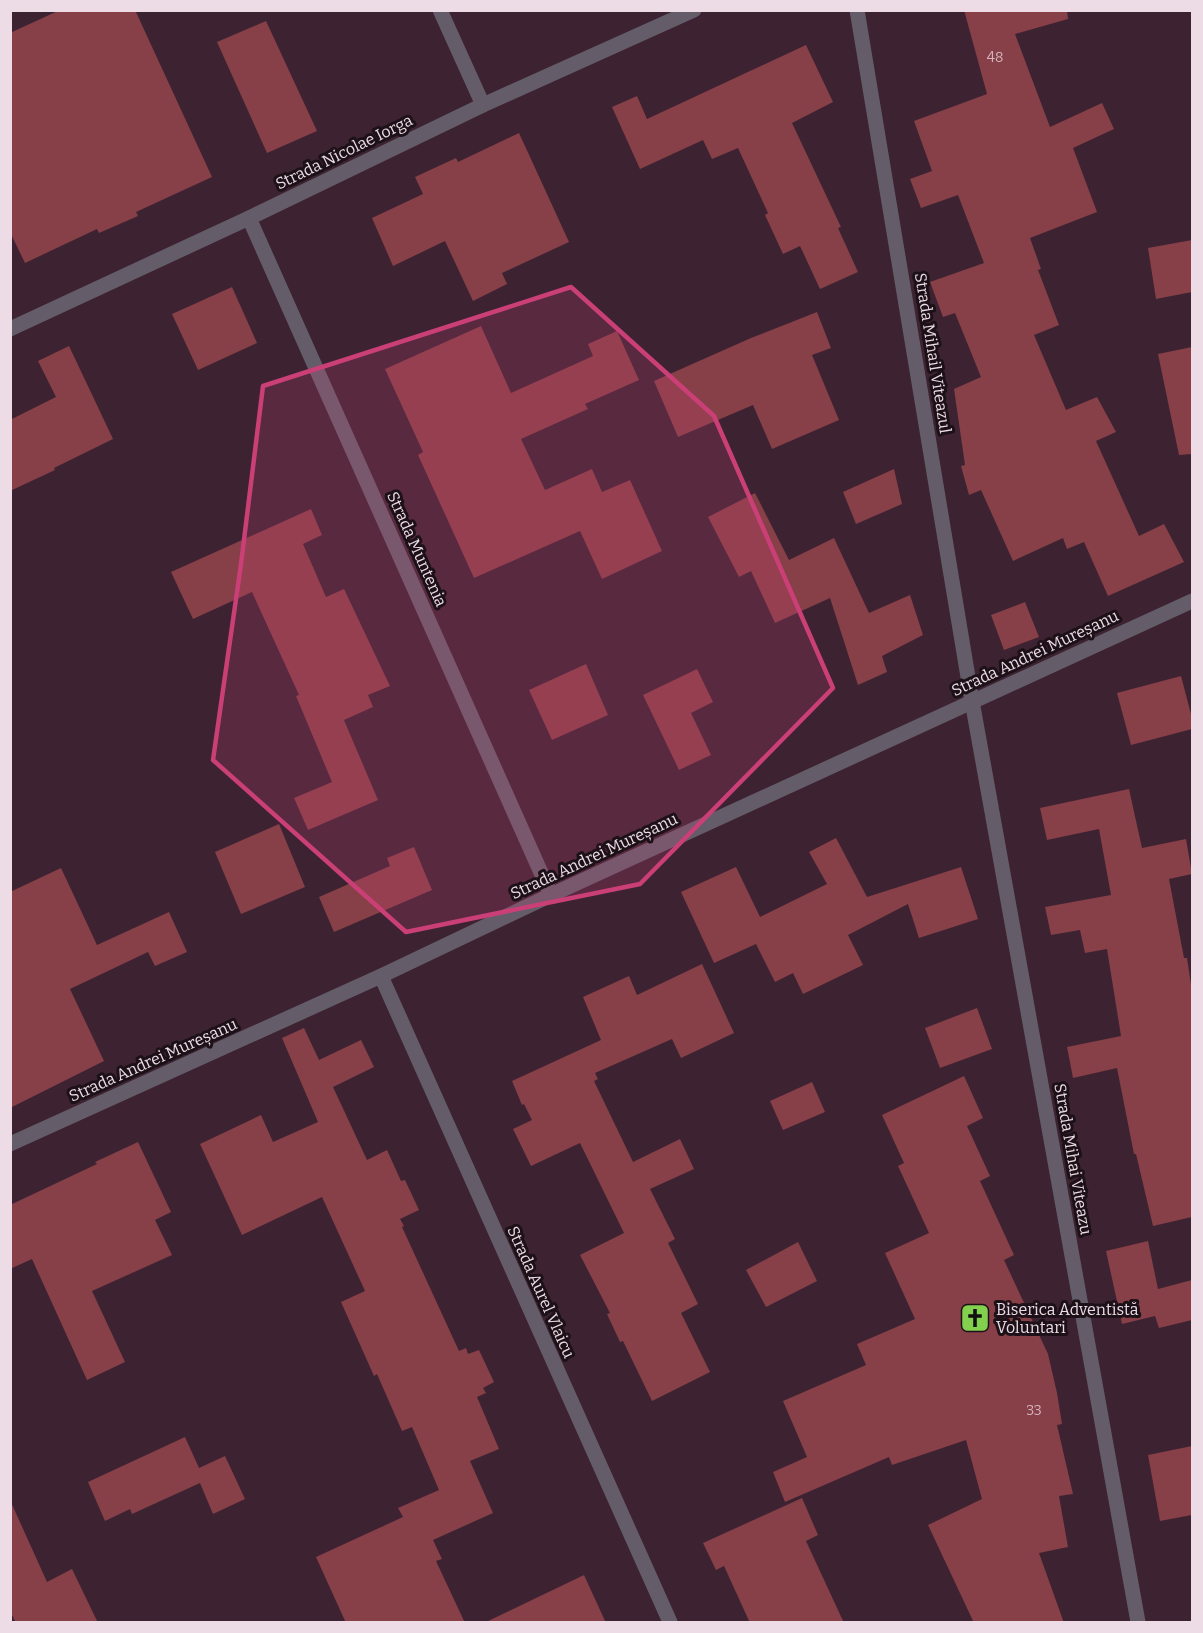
<svg xmlns="http://www.w3.org/2000/svg" width="1203" height="1633" font-family="Bitter,serif">
<rect width="100%" height="100%" fill="#3d2332"/>
<g fill="#873f48">
<path d="M 60,10 L 135,10 L 212,177 L 136,212 L 138,216 L 99,233 L 97,229 L 25,263 L 10,232 L 10,33 Z"/>
<path d="M 964,10 L 1067,10 L 1068,19 L 1015,34 L 1050,127 L 1102,103 L 1114,129 L 1073,148 L 1097,212 L 1030,238 L 1041,269 L 1038,270 L 1059,325 L 1034,335 L 1066,410 L 1097,397 L 1116,432 L 1096,441 L 1139,536 L 1164,524 L 1184,562 L 1108,596 L 1084,542 L 1067,549 L 1063,538 L 1013,561 L 981,490 L 969,495 L 961,466 L 965,465 L 954,389 L 981,377 L 955,313 L 943,317 L 930,282 L 984,263 L 958,195 L 921,208 L 910,179 L 932,171 L 914,121 L 987,94 Z"/>
<path d="M 266,21 L 317,131 L 267,153 L 217,42 Z"/>
<path d="M 806,45 L 833,102 L 792,123 L 841,227 L 838,228 L 858,272 L 820,289 L 800,246 L 783,254 L 765,215 L 768,213 L 738,148 L 712,159 L 703,140 L 640,169 L 612,107 L 637,96 L 647,119 Z"/>
<path d="M 519,133 L 569,242 L 502,273 L 507,284 L 473,301 L 445,241 L 393,266 L 372,218 L 423,194 L 415,177 L 456,158 L 458,162 Z"/>
<path d="M 1192,240 L 1192,292 L 1156,299 L 1148,248 Z"/>
<path d="M 232,287 L 257,343 L 198,370 L 172,314 Z"/>
<path d="M 817,312 L 831,348 L 812,355 L 839,420 L 772,449 L 753,405 L 678,437 L 654,381 L 751,338 Z"/>
<path d="M 481,326 L 511,393 L 593,356 L 588,344 L 617,331 L 639,380 L 585,404 L 588,409 L 521,439 L 545,490 L 592,469 L 602,492 L 630,480 L 662,551 L 602,579 L 580,531 L 474,578 L 418,455 L 423,452 L 385,369 Z"/>
<path d="M 69,346 L 113,439 L 54,468 L 55,470 L 10,491 L 10,420 L 56,397 L 38,361 Z"/>
<path d="M 1192,347 L 1192,454 L 1179,455 L 1158,354 Z"/>
<path d="M 894,469 L 902,504 L 856,524 L 843,492 Z"/>
<path d="M 755,493 L 789,560 L 834,538 L 869,613 L 910,595 L 923,635 L 882,656 L 887,672 L 858,685 L 830,598 L 775,623 L 751,571 L 739,577 L 708,517 Z"/>
<path d="M 311,509 L 322,535 L 303,544 L 326,597 L 344,589 L 390,686 L 368,695 L 373,707 L 344,720 L 378,800 L 308,830 L 294,798 L 332,782 L 296,696 L 299,695 L 252,592 L 193,619 L 171,572 Z"/>
<path d="M 1025,602 L 1039,637 L 1004,650 L 991,615 Z"/>
<path d="M 586,664 L 608,715 L 552,740 L 529,690 Z"/>
<path d="M 697,669 L 713,702 L 691,713 L 711,755 L 679,770 L 643,695 Z"/>
<path d="M 1181,676 L 1192,718 L 1192,729 L 1131,745 L 1117,693 Z"/>
<path d="M 1129,789 L 1142,848 L 1186,839 L 1192,874 L 1169,879 L 1184,958 L 1187,958 L 1192,991 L 1192,1217 L 1153,1226 L 1136,1154 L 1134,1154 L 1117,1068 L 1073,1078 L 1067,1047 L 1121,1036 L 1107,949 L 1085,953 L 1080,930 L 1051,935 L 1045,907 L 1111,895 L 1099,829 L 1047,840 L 1040,808 Z"/>
<path d="M 279,824 L 305,887 L 241,914 L 215,852 Z"/>
<path d="M 836,838 L 867,897 L 961,867 L 978,919 L 919,938 L 908,904 L 848,935 L 863,965 L 803,994 L 793,973 L 775,982 L 756,944 L 714,963 L 681,892 L 736,867 L 760,917 L 827,884 L 809,852 Z"/>
<path d="M 414,847 L 432,890 L 334,932 L 319,897 L 390,866 L 387,858 Z"/>
<path d="M 61,868 L 97,945 L 169,912 L 187,952 L 155,966 L 148,952 L 70,989 L 104,1061 L 10,1108 L 10,892 Z"/>
<path d="M 702,964 L 734,1033 L 681,1058 L 672,1039 L 595,1073 L 598,1079 L 594,1081 L 633,1162 L 680,1139 L 694,1169 L 650,1189 L 675,1239 L 668,1243 L 698,1304 L 681,1313 L 710,1372 L 652,1401 L 623,1341 L 620,1342 L 607,1314 L 610,1313 L 580,1255 L 624,1233 L 580,1143 L 531,1166 L 513,1129 L 532,1120 L 524,1104 L 522,1105 L 512,1081 L 601,1040 L 583,997 L 629,976 L 637,995 Z"/>
<path d="M 977,1008 L 992,1049 L 940,1068 L 925,1028 Z"/>
<path d="M 304,1028 L 319,1060 L 361,1040 L 374,1067 L 333,1087 L 367,1160 L 387,1150 L 401,1181 L 405,1180 L 419,1210 L 400,1219 L 404,1226 L 402,1227 L 459,1351 L 466,1348 L 468,1354 L 479,1350 L 494,1382 L 483,1388 L 486,1393 L 477,1397 L 499,1449 L 470,1461 L 493,1513 L 433,1540 L 442,1559 L 436,1561 L 465,1623 L 346,1623 L 316,1557 L 403,1517 L 398,1508 L 439,1490 L 412,1427 L 402,1431 L 377,1374 L 374,1376 L 341,1302 L 365,1291 L 322,1197 L 242,1235 L 200,1144 L 261,1115 L 273,1142 L 318,1122 L 282,1038 Z"/>
<path d="M 964,1076 L 983,1118 L 967,1126 L 990,1176 L 980,1181 L 1014,1255 L 1004,1260 L 1048,1354 L 1057,1393 L 1062,1424 L 1057,1425 L 1073,1494 L 1059,1496 L 1068,1547 L 1039,1553 L 1064,1623 L 974,1623 L 928,1525 L 982,1499 L 966,1440 L 892,1465 L 889,1457 L 785,1502 L 773,1472 L 807,1457 L 783,1401 L 866,1365 L 857,1344 L 915,1319 L 885,1253 L 929,1233 L 898,1166 L 904,1163 L 882,1115 Z"/>
<path d="M 812,1082 L 825,1112 L 783,1130 L 770,1101 Z"/>
<path d="M 138,1142 L 171,1212 L 155,1220 L 172,1255 L 92,1291 L 125,1362 L 87,1380 L 32,1259 L 10,1269 L 10,1205 L 97,1164 L 95,1162 Z"/>
<path d="M 1148,1241 L 1158,1289 L 1192,1280 L 1192,1320 L 1159,1328 L 1155,1316 L 1122,1324 L 1106,1251 Z"/>
<path d="M 798,1242 L 817,1281 L 766,1307 L 746,1270 Z"/>
<path d="M 185,1437 L 199,1468 L 225,1456 L 245,1499 L 213,1514 L 200,1483 L 132,1514 L 130,1509 L 105,1521 L 88,1482 Z"/>
<path d="M 1192,1446 L 1192,1515 L 1160,1521 L 1148,1455 Z"/>
<path d="M 802,1498 L 818,1535 L 806,1541 L 844,1623 L 750,1623 L 724,1566 L 716,1570 L 703,1543 Z"/>
<path d="M 10,1500 L 47,1582 L 72,1569 L 98,1623 L 16,1623 L 10,1611 Z"/>
<path d="M 584,1575 L 606,1623 L 484,1623 Z"/>
</g>
<g fill="none" stroke-linecap="round" stroke-linejoin="round">
<g stroke="#645d69" stroke-width="15">
<path d="M 440,10 L 483,105"/>
<path d="M 857,10 L 972,701 L 1138,1622"/>
<path d="M 249,218 L 551,895"/>
<path d="M 381,976 L 670,1622"/>
<path d="M 10,1144 L 381,976 L 551,895 L 1192,601"/>
</g>
<path stroke="#645d69" stroke-width="15" d="M 10,329 L 249,218 L 483,105 L 694,10"/>
</g>
<path fill="#cb3f77" fill-opacity="0.2" stroke="#cb3f77" stroke-width="4.5" stroke-linejoin="round" d="M 571,287 L 714,416 L 833,688 L 640,884 L 406,932 L 213,760 L 241,564 L 263,386 Z"/>
<defs>
<g id="church-square" transform="scale(1.5)"><rect x="-9" y="-9" width="18" height="18" rx="4" fill="#83d04e" stroke="#1d1118"/><path d="M-1.2-6h2.4v3.5h3.3v2.4h-3.3V6h-2.4V-.1h-3.3v-2.4h3.3Z" fill="#111"/></g>
</defs>
<g fill-rule="evenodd">
<use href="#church-square" x="975" y="1318"/>
</g>
<g text-anchor="middle" dominant-baseline="central" stroke-width="6" stroke-linejoin="round" paint-order="stroke">
<g font-size="14" fill="#d4b4be">
<text x="995" y="57">48</text>
<text x="1034" y="1410">33</text>
</g>
<g font-size="16" fill="#eddbe5" stroke="#1d1118">
<text transform="translate(344 152) rotate(-26)">Strada Nicolae Iorga</text>
<text transform="translate(933 353) rotate(81)">Strada Mihail Viteazul</text>
<text transform="translate(417 549) rotate(66)">Strada Muntenia</text>
<text transform="translate(1035 653) rotate(-25)">Strada Andrei Mureșanu</text>
<text transform="translate(594 856) rotate(-25)">Strada Andrei Mureșanu</text>
<text transform="translate(153 1060) rotate(-24)">Strada Andrei Mureșanu</text>
<text transform="translate(1073 1159) rotate(80)">Strada Mihai Viteazu</text>
<text transform="translate(541 1292) rotate(66)">Strada Aurel Vlaicu</text>
</g>
<g font-size="16" fill="#eddbe5" stroke="#1d1118" text-anchor="start">
<text x="996" y="1309">Biserica Adventistă<tspan x="996" dy="18">Voluntari</tspan></text>
</g>
</g>
<rect width="1203" height="1633" fill="none" stroke="#eddbe5" stroke-width="24"/>
</svg>
